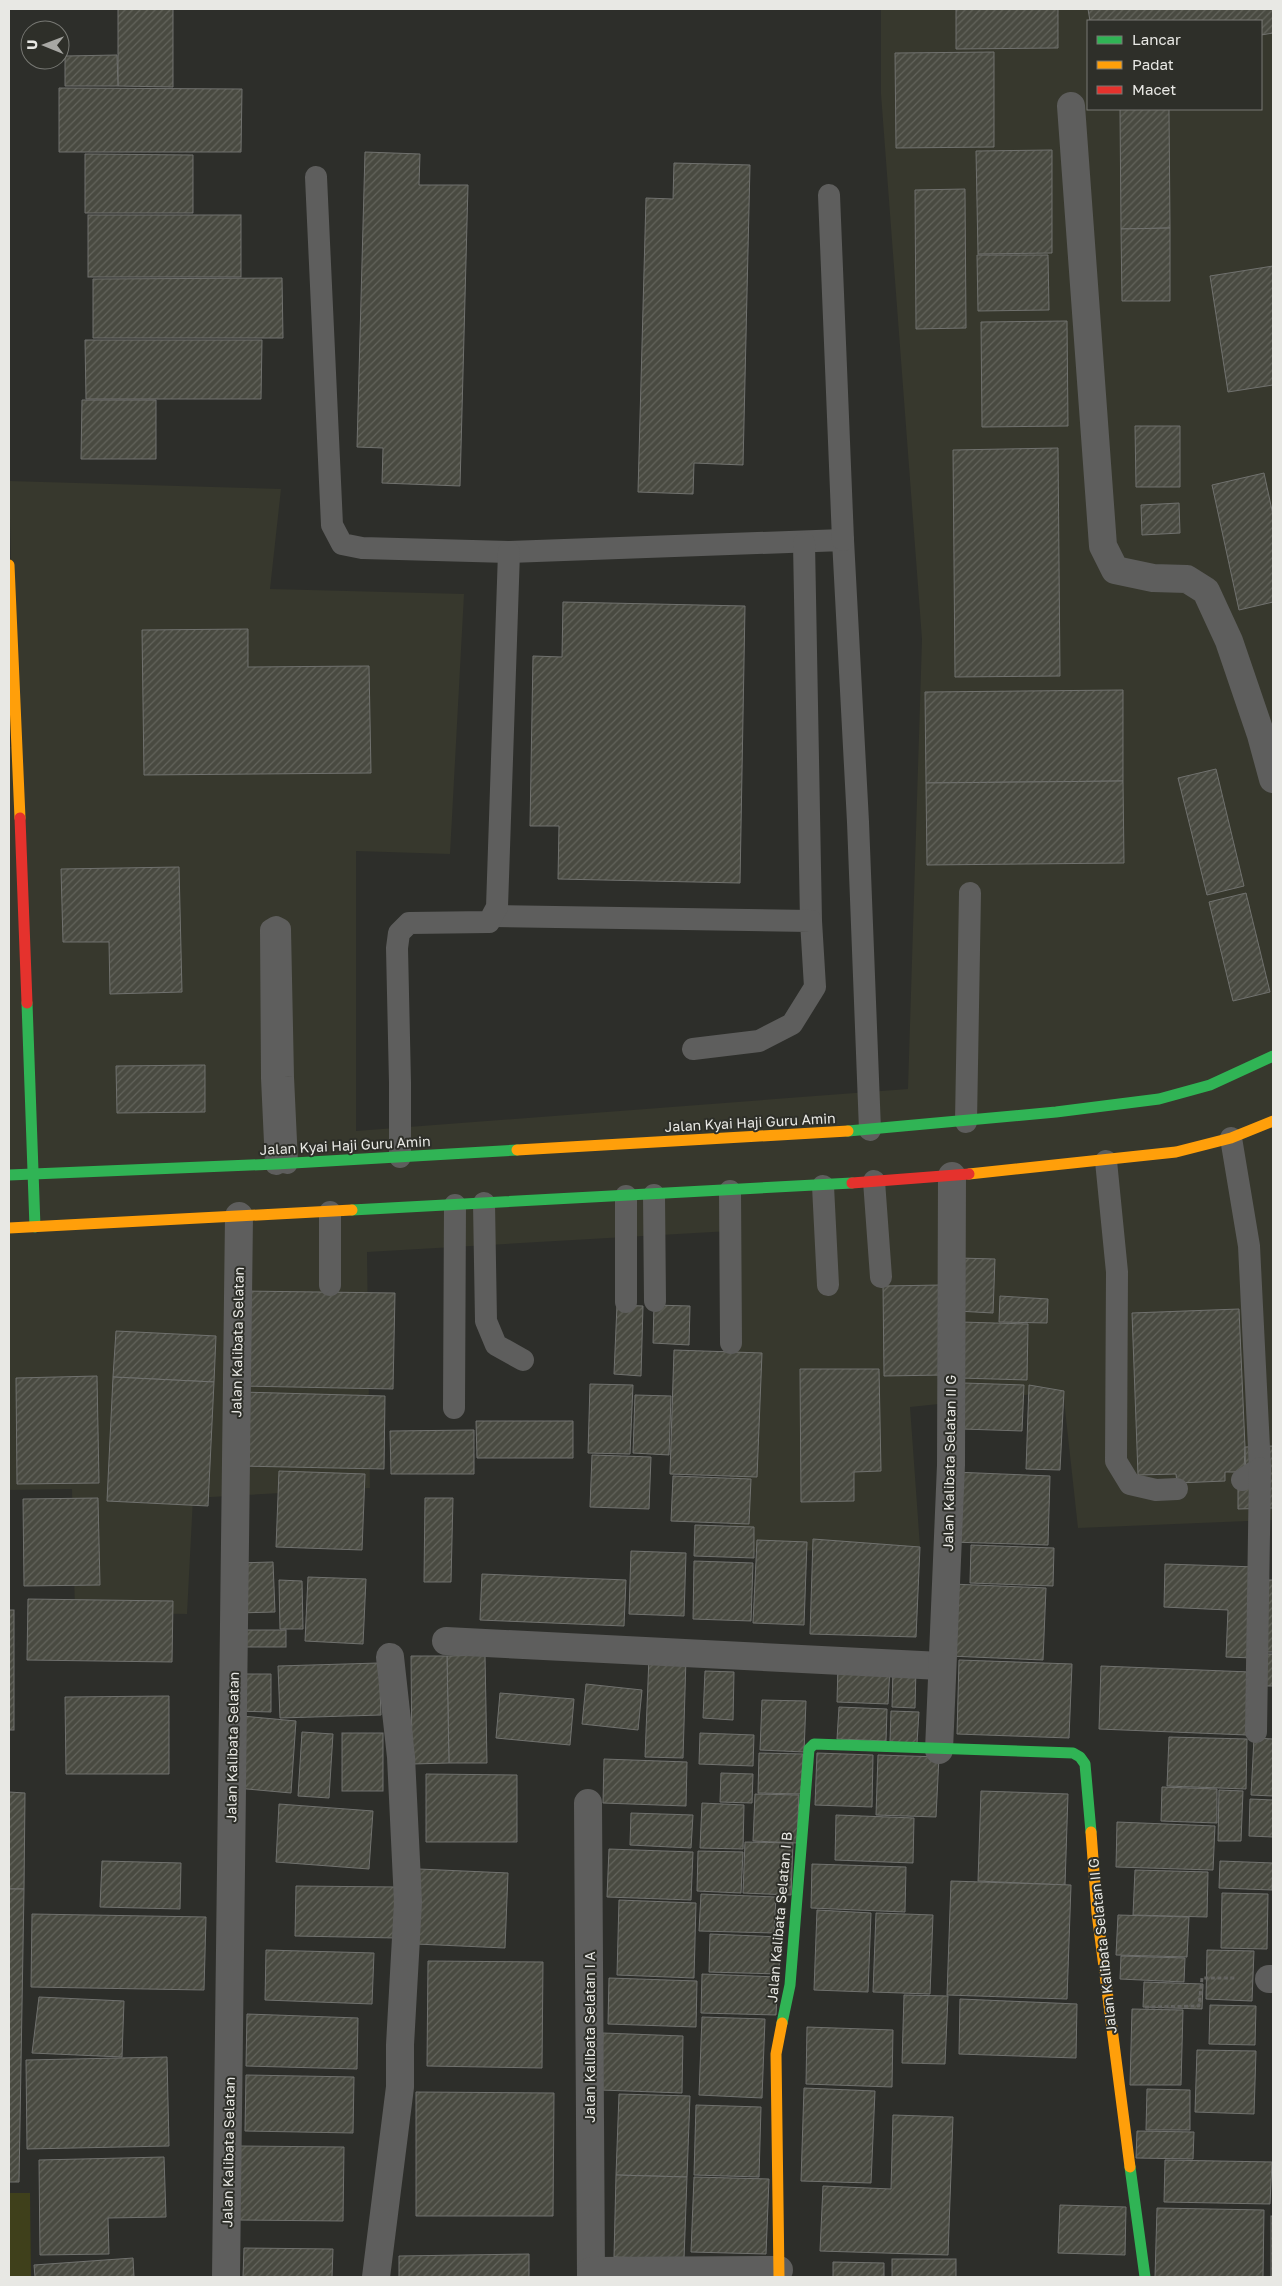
<svg xmlns="http://www.w3.org/2000/svg" width="1282" height="2286" font-family="'Golos Text',sans-serif">
<defs>
<pattern id="building-hatch" width="6" height="6" patternUnits="userSpaceOnUse" patternTransform="scale(1.25)"><rect width="6" height="6" fill="#494a41"/><path d="M-1 1l2-2M0 6l6-6M5 7l2-2" fill="none" stroke="#63645c"/></pattern>
</defs>
<rect width="100%" height="100%" fill="#2d2e2a"/>
<path fill="#37382d" fill-rule="evenodd" d="M 881,9 L 1273,9 L 1273,1520 L 1078,1528 L 1063,1391 L 910,1407 L 920,1547 L 730,1553 L 730,1231 L 367,1252 L 370,1488 L 193,1498 L 187,1614 L 75,1612 L 72,1489 L 9,1490 L 9,747 L 16,746 L 9,481 L 281,489 L 270,589 L 464,594 L 450,854 L 356,851 L 356,1131 L 908,1089 L 922,639 L 881,94 ZM 1088,21 L 1261,21 L 1261,109 L 1088,109 Z"/>
<path fill="#3f401b" d="M 9,2193 L 30,2193 L 31,2277 L 9,2277 Z"/>
<g fill="url(#building-hatch)" stroke="#70716e">
<path d="M 118,9 L 173,9 L 173,87 L 118,86 Z"/>
<path d="M 956,9 L 1058,9 L 1058,48 L 956,49 Z"/>
<path d="M 1088,9 L 1273,9 L 1273,33 L 1261,35 L 1261,21 L 1090,21 Z"/>
<path d="M 994,52 L 994,147 L 896,148 L 895,53 Z"/>
<path d="M 117,55 L 118,86 L 65,86 L 65,56 Z"/>
<path d="M 59,88 L 242,89 L 241,152 L 59,152 Z"/>
<path d="M 1120,109 L 1169,109 L 1170,228 L 1121,229 Z"/>
<path d="M 1052,150 L 1052,253 L 978,254 L 976,151 Z"/>
<path d="M 365,152 L 420,154 L 419,185 L 468,185 L 460,486 L 382,483 L 383,448 L 357,447 Z"/>
<path d="M 85,154 L 193,155 L 193,213 L 85,213 Z"/>
<path d="M 674,163 L 750,165 L 743,465 L 694,463 L 693,494 L 638,492 L 646,198 L 673,199 Z"/>
<path d="M 965,189 L 966,328 L 916,329 L 915,190 Z"/>
<rect x="88" y="215" width="153" height="62"/>
<path d="M 1170,228 L 1170,301 L 1122,301 L 1121,229 Z"/>
<path d="M 977,255 L 1048,255 L 1049,310 L 978,311 Z"/>
<path d="M 1273,266 L 1273,385 L 1228,392 L 1210,276 Z"/>
<path d="M 282,278 L 283,338 L 93,338 L 93,279 Z"/>
<path d="M 1067,321 L 1068,426 L 982,427 L 981,322 Z"/>
<path d="M 85,340 L 262,340 L 261,399 L 86,399 Z"/>
<path d="M 82,400 L 156,400 L 156,459 L 81,459 Z"/>
<path d="M 1135,426 L 1180,426 L 1180,487 L 1136,487 Z"/>
<path d="M 1058,448 L 1060,676 L 955,677 L 953,450 Z"/>
<path d="M 1264,473 L 1273,515 L 1273,602 L 1239,610 L 1212,485 Z"/>
<path d="M 1179,503 L 1180,533 L 1142,535 L 1141,505 Z"/>
<path d="M 563,602 L 745,606 L 740,883 L 558,879 L 559,826 L 530,826 L 533,656 L 562,657 Z"/>
<path d="M 248,629 L 248,667 L 369,666 L 371,773 L 144,775 L 142,630 Z"/>
<path d="M 1123,690 L 1123,781 L 926,783 L 925,692 Z"/>
<path d="M 1216,769 L 1244,886 L 1207,895 L 1178,778 Z"/>
<path d="M 1123,781 L 1124,863 L 927,865 L 926,783 Z"/>
<path d="M 179,867 L 182,992 L 110,994 L 109,942 L 63,942 L 61,869 Z"/>
<path d="M 1246,893 L 1270,992 L 1233,1001 L 1209,902 Z"/>
<path d="M 205,1065 L 205,1112 L 117,1113 L 116,1066 Z"/>
<path d="M 959,1258 L 995,1259 L 993,1313 L 957,1311 Z"/>
<path d="M 942,1285 L 943,1375 L 884,1376 L 883,1286 Z"/>
<path d="M 242,1291 L 395,1293 L 393,1389 L 241,1386 Z"/>
<path d="M 1000,1296 L 1048,1299 L 1047,1323 L 999,1322 Z"/>
<path d="M 617,1305 L 643,1306 L 641,1376 L 614,1374 Z"/>
<path d="M 654,1305 L 690,1306 L 689,1345 L 653,1343 Z"/>
<path d="M 1239,1309 L 1245,1447 L 1244,1472 L 1225,1472 L 1225,1481 L 1177,1483 L 1176,1474 L 1138,1475 L 1132,1313 Z"/>
<path d="M 961,1322 L 1028,1324 L 1027,1380 L 960,1378 Z"/>
<path d="M 116,1331 L 216,1336 L 214,1382 L 113,1377 Z"/>
<path d="M 674,1350 L 762,1353 L 757,1477 L 670,1474 Z"/>
<path d="M 800,1369 L 879,1369 L 881,1471 L 854,1472 L 854,1501 L 801,1502 Z"/>
<path d="M 97,1376 L 99,1483 L 17,1484 L 16,1378 Z"/>
<path d="M 113,1377 L 214,1382 L 208,1506 L 107,1501 Z"/>
<path d="M 964,1383 L 1024,1385 L 1022,1431 L 963,1429 Z"/>
<path d="M 590,1384 L 633,1385 L 630,1454 L 588,1453 Z"/>
<path d="M 1029,1385 L 1064,1391 L 1060,1470 L 1026,1469 Z"/>
<path d="M 241,1392 L 385,1396 L 384,1469 L 239,1466 Z"/>
<path d="M 635,1395 L 671,1396 L 669,1455 L 633,1453 Z"/>
<path d="M 476,1421 L 573,1421 L 573,1458 L 477,1458 Z"/>
<path d="M 474,1430 L 474,1474 L 391,1474 L 390,1431 Z"/>
<path d="M 1273,1446 L 1273,1508 L 1238,1509 L 1238,1487 L 1246,1487 L 1245,1447 Z"/>
<path d="M 592,1455 L 651,1457 L 649,1509 L 590,1507 Z"/>
<path d="M 279,1471 L 365,1474 L 362,1550 L 276,1547 Z"/>
<path d="M 954,1472 L 1050,1476 L 1048,1545 L 951,1542 Z"/>
<path d="M 673,1476 L 751,1479 L 749,1524 L 671,1521 Z"/>
<path d="M 98,1498 L 100,1585 L 24,1586 L 23,1499 Z"/>
<path d="M 425,1498 L 453,1498 L 451,1582 L 424,1582 Z"/>
<path d="M 695,1525 L 754,1527 L 754,1558 L 694,1556 Z"/>
<path d="M 813,1539 L 920,1547 L 916,1637 L 810,1634 Z"/>
<path d="M 757,1540 L 807,1542 L 804,1625 L 753,1623 Z"/>
<path d="M 971,1545 L 1054,1548 L 1053,1586 L 970,1583 Z"/>
<path d="M 631,1551 L 686,1553 L 684,1616 L 629,1614 Z"/>
<path d="M 694,1561 L 753,1563 L 751,1621 L 693,1619 Z"/>
<path d="M 273,1562 L 275,1612 L 237,1613 L 236,1563 Z"/>
<path d="M 1165,1564 L 1257,1567 L 1253,1658 L 1226,1657 L 1228,1610 L 1164,1607 Z"/>
<path d="M 482,1574 L 626,1580 L 624,1626 L 480,1620 Z"/>
<path d="M 308,1577 L 366,1579 L 363,1644 L 305,1641 Z"/>
<path d="M 279,1580 L 302,1581 L 303,1629 L 280,1629 Z"/>
<path d="M 1264,1580 L 1273,1580 L 1273,1652 L 1262,1652 Z"/>
<path d="M 952,1584 L 1046,1588 L 1043,1660 L 949,1656 Z"/>
<path d="M 28,1599 L 173,1601 L 172,1662 L 27,1660 Z"/>
<rect x="9" y="1610" width="5" height="120"/>
<rect x="242" y="1630" width="44" height="17"/>
<rect x="1263" y="1654" width="10" height="32"/>
<path d="M 485,1655 L 487,1763 L 449,1763 L 447,1656 Z"/>
<path d="M 411,1656 L 447,1656 L 449,1763 L 412,1764 Z"/>
<path d="M 649,1657 L 686,1658 L 683,1758 L 645,1757 Z"/>
<path d="M 959,1660 L 1072,1664 L 1069,1738 L 957,1734 Z"/>
<path d="M 379,1663 L 381,1715 L 280,1718 L 278,1666 Z"/>
<path d="M 838,1666 L 890,1667 L 888,1704 L 837,1702 Z"/>
<path d="M 1101,1666 L 1250,1672 L 1247,1735 L 1099,1729 Z"/>
<path d="M 893,1668 L 916,1669 L 915,1708 L 892,1707 Z"/>
<path d="M 705,1671 L 734,1672 L 733,1720 L 703,1718 Z"/>
<path d="M 236,1674 L 271,1674 L 271,1712 L 235,1711 Z"/>
<path d="M 586,1684 L 642,1690 L 638,1730 L 582,1724 Z"/>
<path d="M 500,1693 L 574,1699 L 570,1745 L 496,1738 Z"/>
<path d="M 169,1696 L 169,1774 L 66,1774 L 65,1697 Z"/>
<path d="M 762,1700 L 806,1701 L 804,1752 L 760,1750 Z"/>
<path d="M 839,1707 L 887,1709 L 886,1741 L 837,1739 Z"/>
<path d="M 891,1711 L 919,1712 L 917,1743 L 890,1742 Z"/>
<path d="M 242,1716 L 296,1721 L 291,1793 L 236,1788 Z"/>
<path d="M 302,1732 L 333,1734 L 329,1798 L 298,1796 Z"/>
<rect x="342" y="1733" width="41" height="58"/>
<path d="M 700,1733 L 754,1735 L 753,1766 L 699,1764 Z"/>
<path d="M 1169,1737 L 1247,1739 L 1246,1789 L 1167,1786 Z"/>
<path d="M 1254,1738 L 1273,1739 L 1273,1796 L 1251,1795 Z"/>
<path d="M 759,1753 L 803,1754 L 801,1794 L 758,1793 Z"/>
<path d="M 817,1753 L 873,1755 L 872,1807 L 815,1805 Z"/>
<path d="M 878,1755 L 939,1757 L 936,1817 L 876,1815 Z"/>
<path d="M 604,1759 L 687,1762 L 686,1806 L 603,1803 Z"/>
<path d="M 721,1773 L 753,1774 L 752,1803 L 720,1802 Z"/>
<path d="M 426,1774 L 517,1775 L 517,1842 L 426,1842 Z"/>
<path d="M 1162,1787 L 1217,1789 L 1217,1823 L 1161,1821 Z"/>
<path d="M 1219,1790 L 1243,1791 L 1241,1841 L 1218,1841 Z"/>
<path d="M 981,1791 L 1068,1794 L 1065,1885 L 978,1881 Z"/>
<path d="M 9,1792 L 25,1793 L 24,1889 L 9,1889 Z"/>
<path d="M 755,1794 L 799,1795 L 797,1843 L 753,1841 Z"/>
<path d="M 1250,1799 L 1273,1800 L 1273,1837 L 1249,1836 Z"/>
<path d="M 702,1803 L 744,1805 L 743,1849 L 700,1848 Z"/>
<path d="M 279,1804 L 373,1811 L 369,1869 L 276,1862 Z"/>
<path d="M 631,1813 L 693,1815 L 691,1848 L 630,1845 Z"/>
<path d="M 836,1815 L 914,1818 L 913,1863 L 835,1860 Z"/>
<path d="M 1117,1822 L 1215,1826 L 1213,1870 L 1116,1867 Z"/>
<path d="M 745,1842 L 793,1843 L 791,1895 L 743,1893 Z"/>
<path d="M 609,1849 L 693,1852 L 691,1900 L 607,1897 Z"/>
<path d="M 698,1851 L 743,1852 L 741,1893 L 697,1891 Z"/>
<path d="M 102,1861 L 181,1863 L 180,1909 L 100,1907 Z"/>
<path d="M 1220,1861 L 1273,1863 L 1272,1890 L 1219,1888 Z"/>
<path d="M 812,1864 L 906,1867 L 905,1912 L 811,1908 Z"/>
<path d="M 419,1869 L 508,1873 L 505,1948 L 416,1944 Z"/>
<path d="M 1135,1870 L 1208,1872 L 1207,1917 L 1133,1915 Z"/>
<path d="M 951,1881 L 1071,1885 L 1067,1999 L 947,1995 Z"/>
<path d="M 296,1886 L 397,1887 L 396,1938 L 295,1936 Z"/>
<path d="M 9,1889 L 24,1889 L 19,2182 L 9,2182 Z"/>
<path d="M 1222,1893 L 1268,1894 L 1267,1949 L 1221,1948 Z"/>
<path d="M 701,1894 L 776,1897 L 774,1933 L 699,1931 Z"/>
<path d="M 619,1900 L 696,1903 L 694,1978 L 617,1975 Z"/>
<path d="M 817,1910 L 871,1913 L 868,1992 L 814,1990 Z"/>
<path d="M 876,1913 L 933,1915 L 930,1994 L 873,1992 Z"/>
<path d="M 32,1914 L 206,1917 L 204,1990 L 31,1987 Z"/>
<path d="M 1118,1915 L 1189,1917 L 1187,1957 L 1116,1955 Z"/>
<path d="M 710,1934 L 780,1937 L 779,1974 L 709,1972 Z"/>
<path d="M 266,1950 L 374,1953 L 372,2004 L 265,2000 Z"/>
<path d="M 1207,1950 L 1254,1951 L 1252,2001 L 1206,1999 Z"/>
<path d="M 1121,1956 L 1185,1958 L 1184,1982 L 1120,1979 Z"/>
<path d="M 428,1961 L 543,1962 L 542,2068 L 427,2066 Z"/>
<path d="M 702,1974 L 778,1977 L 776,2015 L 701,2013 Z"/>
<path d="M 609,1978 L 697,1981 L 696,2027 L 608,2024 Z"/>
<path d="M 1144,1982 L 1203,1984 L 1202,2009 L 1143,2007 Z"/>
<path d="M 904,1995 L 948,1996 L 945,2064 L 902,2063 Z"/>
<path d="M 39,1997 L 124,2001 L 122,2057 L 32,2053 Z"/>
<path d="M 960,1999 L 1077,2004 L 1076,2058 L 959,2054 Z"/>
<path d="M 1210,2005 L 1256,2006 L 1255,2045 L 1209,2044 Z"/>
<path d="M 1132,2009 L 1183,2010 L 1181,2085 L 1130,2085 Z"/>
<path d="M 247,2014 L 358,2018 L 357,2069 L 246,2066 Z"/>
<path d="M 702,2017 L 765,2019 L 762,2098 L 699,2095 Z"/>
<path d="M 807,2027 L 893,2030 L 892,2087 L 806,2084 Z"/>
<path d="M 603,2033 L 683,2036 L 682,2093 L 601,2090 Z"/>
<path d="M 1197,2050 L 1256,2051 L 1254,2114 L 1195,2112 Z"/>
<path d="M 167,2057 L 169,2146 L 27,2149 L 26,2060 Z"/>
<path d="M 246,2075 L 354,2077 L 353,2133 L 245,2131 Z"/>
<path d="M 804,2088 L 875,2091 L 871,2183 L 801,2181 Z"/>
<path d="M 1147,2089 L 1190,2090 L 1190,2130 L 1146,2130 Z"/>
<path d="M 416,2092 L 554,2093 L 553,2216 L 416,2216 Z"/>
<path d="M 619,2094 L 690,2096 L 687,2177 L 616,2175 Z"/>
<path d="M 696,2105 L 761,2107 L 759,2177 L 694,2175 Z"/>
<path d="M 893,2115 L 953,2117 L 948,2255 L 820,2251 L 823,2186 L 891,2189 Z"/>
<path d="M 1137,2131 L 1194,2132 L 1193,2159 L 1136,2158 Z"/>
<path d="M 240,2146 L 344,2147 L 343,2221 L 238,2220 Z"/>
<path d="M 164,2157 L 166,2217 L 108,2218 L 109,2254 L 40,2255 L 39,2160 Z"/>
<path d="M 1165,2160 L 1272,2162 L 1270,2204 L 1164,2202 Z"/>
<path d="M 616,2175 L 687,2177 L 684,2259 L 614,2257 Z"/>
<path d="M 694,2177 L 769,2179 L 766,2254 L 691,2252 Z"/>
<path d="M 1060,2205 L 1126,2207 L 1125,2255 L 1058,2253 Z"/>
<path d="M 1157,2208 L 1264,2210 L 1263,2277 L 1155,2277 Z"/>
<rect x="1271" y="2216" width="2" height="61"/>
<path d="M 244,2248 L 333,2249 L 332,2277 L 243,2277 Z"/>
<path d="M 529,2254 L 529,2277 L 399,2277 L 399,2256 Z"/>
<path d="M 133,2258 L 134,2277 L 35,2277 L 34,2265 Z"/>
<rect x="892" y="2259" width="64" height="18"/>
<path d="M 833,2262 L 884,2263 L 884,2277 L 833,2277 Z"/>
</g>
<g fill="none" stroke-linecap="round" stroke-linejoin="round">
<path stroke="#646461" stroke-width="3" stroke-dasharray="4 2.5" stroke-linecap="butt" d="M 1145,2007 L 1199,2006 L 1202,1978 L 1236,1978"/>
<g stroke="#5e5e5d" stroke-width="22">
<path d="M 316,177 L 332,525 L 342,544 L 362,548 L 509,552 L 843,540 L 858,822 L 870,1130"/>
<path d="M 829,195 L 843,540"/>
<path d="M 804,543 L 811,921"/>
<path d="M 493,916 L 811,921 L 815,987 L 792,1024 L 759,1041 L 693,1049"/>
<path d="M 966,1122 L 970,893"/>
<path d="M 1231,1138 L 1249,1246 L 1260,1468 L 1242,1480"/>
<path d="M 400,1157 L 400,1083 L 397,948 L 399,933 L 409,923 L 489,922 L 497,907 L 509,552"/>
<path d="M 1106,1161 L 1117,1272 L 1116,1461 L 1130,1484 L 1156,1490 L 1177,1489"/>
<path d="M 276,1164 L 272,1078 L 271,930 L 276,927 L 280,929 L 283,1077 L 287,1163"/>
<path d="M 874,1181 L 881,1277"/>
<path d="M 823,1186 L 828,1285"/>
<path d="M 730,1191 L 731,1343"/>
<path d="M 654,1195 L 655,1301"/>
<path d="M 626,1196 L 626,1302"/>
<path d="M 484,1203 L 486,1321 L 496,1345 L 523,1360"/>
<path d="M 330,1212 L 330,1285"/>
<path d="M 454,1408 L 455,1205"/>
<path d="M 1256,1732 L 1260,1468"/>
</g>
<g stroke="#5e5e5d" stroke-width="28">
<path d="M 1071,106 L 1103,546 L 1115,570 L 1153,578 L 1187,579 L 1206,591 L 1229,641 L 1261,735 L 1273,779"/>
<path d="M 446,1641 L 941,1666"/>
<path d="M 939,1750 L 951,1465 L 952,1176"/>
<path d="M 588,1803 L 591,2277"/>
<path d="M 1269,1979 L 1273,1979"/>
<path d="M 591,2271 L 779,2270"/>
<path d="M 226,2277 L 239,1216"/>
<path d="M 376,2277 L 400,2087 L 400,2045 L 408,1902 L 401,1757 L 390,1657"/>
</g>
<g stroke="#30b455" stroke-width="11">
<path d="M 27,1003 L 35,1227"/>
<path d="M 848,1131 L 1056,1112 L 1159,1099 L 1210,1085 L 1273,1056"/>
<path d="M 9,1175 L 276,1164 L 517,1150"/>
<path d="M 352,1210 L 852,1183"/>
<path d="M 782,2023 L 790,1985 L 809,1749 L 814,1744 L 1073,1753 L 1080,1757 L 1085,1764 L 1091,1832"/>
<path d="M 1130,2167 L 1145,2277"/>
</g>
<g stroke="#ff9f0a" stroke-width="11">
<path d="M 9,565 L 20,818"/>
<path d="M 517,1150 L 848,1131"/>
<path d="M 969,1174 L 1176,1152 L 1231,1138 L 1273,1121"/>
<path d="M 9,1228 L 352,1210"/>
<path d="M 1091,1832 L 1097,1913 L 1130,2167"/>
<path d="M 779,2277 L 776,2054 L 782,2023"/>
</g>
<g stroke="#e5322d" stroke-width="11">
<path d="M 20,818 L 27,1003"/>
<path d="M 852,1183 L 969,1174"/>
</g>
</g>
<g text-anchor="middle" dominant-baseline="central" stroke-width="4" stroke-linejoin="round" paint-order="stroke">
<g font-size="14" fill="#e8e8e4" stroke="#2e2f29">
<text transform="translate(750 1122) rotate(-3)">Jalan Kyai Haji Guru Amin</text>
<text transform="translate(345 1145) rotate(-3)">Jalan Kyai Haji Guru Amin</text>
<text transform="translate(237 1342) rotate(-89)">Jalan Kalibata Selatan</text>
<text transform="translate(949 1463) rotate(-89)">Jalan Kalibata Selatan II G</text>
<text transform="translate(232 1747) rotate(-89)">Jalan Kalibata Selatan</text>
<text transform="translate(779 1917) rotate(-85)">Jalan Kalibata Selatan I B</text>
<text transform="translate(1102 1946) rotate(-96)">Jalan Kalibata Selatan II G</text>
<text transform="translate(589 2037) rotate(-90)">Jalan Kalibata Selatan I A</text>
<text transform="translate(228 2152) rotate(-89)">Jalan Kalibata Selatan</text>
</g>
</g>
<rect width="1282" height="2286" fill="none" stroke="#e8e8e4" stroke-width="20"/>
<rect x="1087" y="20" width="175" height="90" fill="#2e2f29" stroke="#787974"/>
<rect x="1097" y="36" width="25" height="8" fill="#30b455" stroke="#787974"/>
<text x="1132" y="45" font-size="15" fill="#e8e8e4">Lancar</text>
<rect x="1097" y="61" width="25" height="8" fill="#ff9f0a" stroke="#787974"/>
<text x="1132" y="70" font-size="15" fill="#e8e8e4">Padat</text>
<rect x="1097" y="86" width="25" height="8" fill="#e5322d" stroke="#787974"/>
<text x="1132" y="95" font-size="15" fill="#e8e8e4">Macet</text>
<g transform="translate(45 45) rotate(271)"><circle r="24" fill="#2e2f29" stroke="#787974"/>
<path d="M0-4L9 19L0 12L-9 19Z" fill="#a7a7a3"/>
<text y="-8" font-size="14" font-weight="bold" text-anchor="middle" fill="#e8e8e4">U</text>
</g>
</svg>
